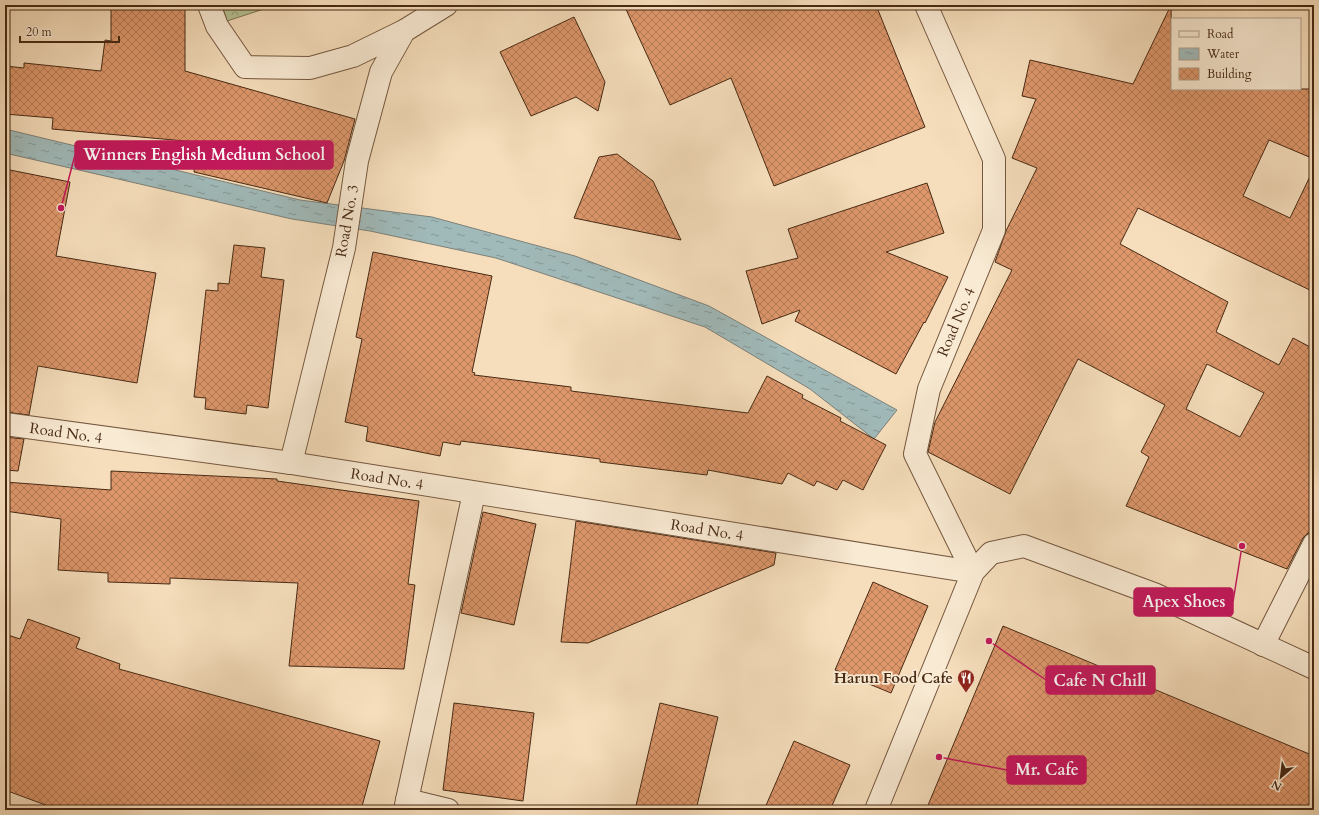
<svg xmlns="http://www.w3.org/2000/svg" width="1319" height="815" font-family="Cardo,serif">
<defs>
<pattern id="park-crowns" width="20" height="18" patternUnits="userSpaceOnUse"><rect width="20" height="18" fill="#b6c295"/><path d="M2 6a3 3 0 1 1 6 0M12 15a3 3 0 1 1 6 0" fill="none" stroke="#969e78"/></pattern>
<pattern id="water-ripples" width="26" height="14" patternUnits="userSpaceOnUse"><rect width="26" height="14" fill="#a0baba"/><path d="M2 4q2-2 4 0t4 0M15 11q2-2 4 0t4 0" fill="none" stroke="#849796"/></pattern>
<pattern id="building-cross-hatch" width="8" height="8" patternUnits="userSpaceOnUse"><rect width="8" height="8" fill="#dd976b"/><path d="M0 0l8 8M0 8l8-8" fill="none" stroke="#b57b57"/></pattern>
</defs>
<rect width="100%" height="100%" fill="#f6debc"/>
<filter id="stains"><feTurbulence type="fractalNoise" baseFrequency=".005" numOctaves="4"/><feColorMatrix values="0 0 0 0 .2 0 0 0 0 .09 0 0 0 0 .02 0 0 0 .5 -.17"/></filter>
<radialGradient id="worn" r=".72"><stop offset=".6" stop-color="#630" stop-opacity="0"/><stop offset="1" stop-color="#630" stop-opacity=".3"/></radialGradient>
<path fill="url(#park-crowns)" stroke="#7f7654" d="M 222,5 L 276,5 L 227,21 Z"/>
<path fill="url(#water-ripples)" stroke="#7d8078" d="M 5,129 L 300,200 L 432,217 L 575,256 L 709,306 L 897,410 L 874,439 L 810,389 L 705,327 L 496,258 L 370,231 L 292,219 L 5,153 Z"/>
<g fill="url(#building-cross-hatch)" stroke="#482a14" fill-rule="evenodd">
<path d="M 111,5 L 185,5 L 185,71 L 355,119 L 344,161 L 327,203 L 194,172 L 196,142 L 52,129 L 53,118 L 5,114 L 5,66 L 24,68 L 24,63 L 101,71 L 105,40 L 111,41 Z"/>
<path d="M 624,5 L 876,5 L 925,127 L 774,186 L 731,78 L 670,105 Z"/>
<path d="M 1171,5 L 1172,89 L 1314,89 L 1314,159 L 1269,140 L 1243,196 L 1290,218 L 1314,168 L 1314,292 L 1138,208 L 1120,244 L 1228,302 L 1216,332 L 1279,365 L 1293,338 L 1314,349 L 1314,532 L 1308,533 L 1303,538 L 1287,569 L 1126,506 L 1149,457 L 1141,452 L 1165,405 L 1078,359 L 1010,494 L 928,452 L 935,422 L 1012,270 L 995,262 L 1006,231 L 1037,168 L 1012,158 L 1036,99 L 1022,96 L 1030,60 L 1133,84 ZM 1207,364 L 1264,393 L 1240,437 L 1186,409 Z"/>
<path d="M 574,17 L 605,82 L 598,111 L 576,97 L 531,116 L 500,52 Z"/>
<path d="M 617,154 L 653,181 L 681,240 L 574,218 L 599,157 Z"/>
<path d="M 5,169 L 70,182 L 56,256 L 156,273 L 137,383 L 38,366 L 29,415 L 5,412 Z"/>
<path d="M 927,183 L 944,233 L 886,252 L 948,277 L 925,323 L 924,322 L 896,374 L 795,321 L 800,310 L 762,324 L 746,271 L 798,258 L 788,229 Z"/>
<path d="M 234,245 L 265,248 L 261,277 L 284,280 L 268,408 L 247,405 L 246,414 L 205,409 L 206,398 L 194,397 L 206,290 L 218,291 L 218,283 L 229,284 Z"/>
<path d="M 373,252 L 492,276 L 472,372 L 475,373 L 474,375 L 571,387 L 571,391 L 748,413 L 767,376 L 803,395 L 802,398 L 841,418 L 840,421 L 886,445 L 863,490 L 843,480 L 837,490 L 817,481 L 814,486 L 788,473 L 782,484 L 708,470 L 707,475 L 600,462 L 600,459 L 461,441 L 460,445 L 443,442 L 440,456 L 366,441 L 368,427 L 345,422 L 362,339 L 356,337 Z"/>
<path d="M 5,437 L 24,439 L 18,471 L 5,470 Z"/>
<path d="M 111,471 L 277,479 L 277,481 L 419,501 L 408,584 L 415,585 L 404,669 L 289,666 L 298,583 L 170,578 L 170,584 L 108,582 L 108,573 L 58,570 L 61,519 L 5,511 L 5,482 L 111,490 Z"/>
<path d="M 483,512 L 536,524 L 514,625 L 461,613 Z"/>
<path d="M 576,521 L 776,553 L 774,565 L 588,643 L 561,642 Z"/>
<path d="M 873,582 L 928,606 L 891,693 L 835,670 Z"/>
<path d="M 28,619 L 80,638 L 76,648 L 120,664 L 119,669 L 380,741 L 361,810 L 59,810 L 5,790 L 5,634 L 20,639 Z"/>
<path d="M 1003,626 L 1314,756 L 1314,810 L 926,810 Z"/>
<path d="M 454,703 L 534,713 L 523,801 L 443,790 Z"/>
<path d="M 660,703 L 718,717 L 696,810 L 635,810 Z"/>
<path d="M 794,741 L 850,765 L 830,810 L 764,810 Z"/>
</g>
<g fill="none" stroke-linecap="round" stroke-linejoin="round">
<g stroke="#74573e" stroke-width="24">
<g id="minor">
<path d="M 209,5 L 217,26 L 245,67 L 310,68 L 353,56 L 404,31"/>
<path d="M 5,424 L 291,463 L 973,572 L 915,454 L 929,389 L 994,230 L 994,159 L 926,5"/>
<path d="M 291,463 L 344,248 L 357,161 L 381,72 L 404,31 L 446,5"/>
<path d="M 1263,645 L 1314,544"/>
<path d="M 407,800 L 474,493"/>
<path d="M 405,810 L 407,800 L 448,810"/>
<path d="M 876,810 L 973,572 L 991,553 L 1024,546 L 1154,594 L 1314,668"/>
</g>
</g>
<use href="#minor" stroke="#f9ead3" stroke-width="22"/>
</g>
<defs>
<g id="restaurant-pin" transform="scale(0.9)"><path d="M0 17L-7.5 6A9.5 9.5 0 1 1 7.5 6Z" fill="#8f2418" stroke="#f9ead3"/><path d="M-5-6h1v4h1v-4h1v4h1v-4h1v5L-1.5 .5V6h-2V.5L-5-1ZM5-6V6H3V1.5H1.5Q1.5-4 5-6Z" fill="#fff"/></g>
</defs>
<g fill-rule="evenodd">
<use href="#restaurant-pin" x="966" y="678"/>
</g>
<g text-anchor="middle" dominant-baseline="central" stroke-width="3.5" stroke-linejoin="round" paint-order="stroke">
<g font-size="15" fill="#482a14" stroke="#f9ead3">
<text transform="translate(347 221) rotate(-80)">Road No. 3</text>
<text transform="translate(956 322) rotate(-67)">Road No. 4</text>
<text transform="translate(66 433) rotate(8)">Road No. 4</text>
<text transform="translate(387 479) rotate(9)">Road No. 4</text>
<text transform="translate(707 530) rotate(9)">Road No. 4</text>
</g>
<g font-size="15" font-weight="bold" fill="#482a14" stroke="#f9ead3" text-anchor="end">
<text x="953" y="678">Harun Food Cafe</text>
</g>
</g>
<path fill="none" stroke="#c2185b" stroke-width="1.5" d="M61 208L75 155M1242 546L1233 602M989 641L1046 680M939 757L1007 770"/>
<g fill="#c2185b" stroke="#f9ead3" stroke-width="1.5">
<circle cx="61" cy="208" r="4"/>
<circle cx="1242" cy="546" r="4"/>
<circle cx="989" cy="641" r="4"/>
<circle cx="939" cy="757" r="4"/>
</g>
<g fill="#c2185b" stroke="#c2185b" stroke-width="1.5">
<rect x="75" y="141" width="258" height="28" rx="4"/>
<rect x="1134" y="588" width="99" height="28" rx="4"/>
<rect x="1046" y="666" width="109" height="28" rx="4"/>
<rect x="1007" y="756" width="79" height="28" rx="4"/>
</g>
<g font-size="16" text-anchor="middle" font-weight="bold" fill="#fff">
<text x="204" y="160">Winners English Medium School</text>
<text x="1184" y="607">Apex Shoes</text>
<text x="1100" y="686">Cafe N Chill</text>
<text x="1047" y="775">Mr. Cafe</text>
</g>
<rect width="1319" height="815" fill="none" stroke="#f6debc" stroke-width="20"/>
<rect x="6" y="6" width="1307" height="803" fill="none" stroke="#482a14" stroke-width="2"/>
<rect x="10" y="10" width="1299" height="795" fill="none" stroke="#482a14"/>
<rect x="1171" y="18" width="130" height="72" fill="#f9ead3" stroke="#b29d87"/>
<rect x="1179" y="31" width="20" height="6" fill="#f9ead3" stroke="#b29d87"/>
<text x="1207" y="38" font-size="12" fill="#482a14">Road</text>
<rect x="1179" y="48" width="20" height="12" fill="url(#water-ripples)" stroke="#b29d87"/>
<text x="1207" y="58" font-size="12" fill="#482a14">Water</text>
<rect x="1179" y="68" width="20" height="12" fill="url(#building-cross-hatch)" stroke="#b29d87"/>
<text x="1207" y="78" font-size="12" fill="#482a14">Building</text>
<g transform="translate(1281 777) rotate(208)" stroke="#f9ead3" stroke-width="3" paint-order="stroke">
<path d="M0-3L7 15L0 10L-7 15Z" fill="#482a14"/>
<text y="-6" font-size="11" font-weight="bold" text-anchor="middle" fill="#482a14">N</text>
</g>
<path d="M20 36v6h99v-6" fill="none" stroke="#482a14" stroke-width="2"/>
<text x="26" y="36" font-size="12" fill="#482a14" stroke="#f9ead3" stroke-width="3" paint-order="stroke">20 m</text>
<rect width="100%" height="100%" filter="url(#stains)"/>
<rect width="100%" height="100%" fill="url(#worn)"/>
</svg>
